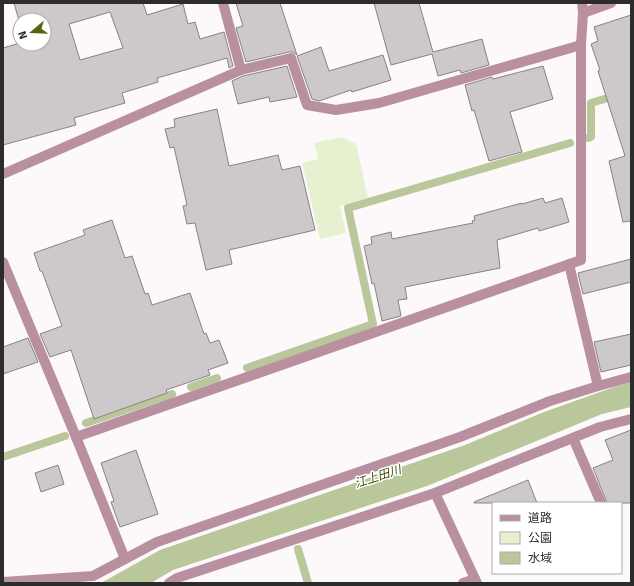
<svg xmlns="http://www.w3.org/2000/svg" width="634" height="586" font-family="Signika,'Noto Sans JP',sans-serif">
<rect width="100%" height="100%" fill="#fdf8fa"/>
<path fill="#e7f1d0" d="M 342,137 L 356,144 L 368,198 L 340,206 L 346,233 L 320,239 L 302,163 L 318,159 L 314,143 Z"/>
<path fill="#bac79b" d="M 631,382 L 631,407 L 602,414 L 427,486 L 173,570 L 151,583 L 101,583 L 160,550 L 465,445 L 544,412 L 614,387 Z"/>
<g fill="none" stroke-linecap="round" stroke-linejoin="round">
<g stroke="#bac79b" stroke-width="8">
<path d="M 588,138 L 591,137 L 591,103 L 631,91"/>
<path d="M 247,368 L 373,324 L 348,208 L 570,143"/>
<path d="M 191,387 L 217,378"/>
<path d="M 86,423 L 172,394"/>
<path d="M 3,457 L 65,436"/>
<path d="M 298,549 L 308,583"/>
</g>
</g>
<g fill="#cdc9ca" stroke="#878385" fill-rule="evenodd">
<path d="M 14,3 L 143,3 L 147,15 L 183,4 L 188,24 L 195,22 L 200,39 L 224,32 L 233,66 L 229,68 L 227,58 L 157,78 L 158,82 L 122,93 L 125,103 L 74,118 L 76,125 L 3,145 L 3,48 L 20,43 L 20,44 L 44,44 L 44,20 L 20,20 L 20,24 ZM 110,12 L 123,48 L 80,60 L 69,24 Z"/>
<path d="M 236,3 L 280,3 L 297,55 L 293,52 L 289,52 L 246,62 L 236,28 L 243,26 Z"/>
<path d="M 374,3 L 419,3 L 433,52 L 482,39 L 489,65 L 461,73 L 460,70 L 438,76 L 432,54 L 391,65 Z"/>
<path d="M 631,15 L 631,221 L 623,222 L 609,161 L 625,156 L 598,71 L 600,70 L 591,44 L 598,41 L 594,27 Z"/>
<path d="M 321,47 L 329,71 L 383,55 L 391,80 L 352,92 L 351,90 L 319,101 L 312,99 L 297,56 Z"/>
<path d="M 287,66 L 297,97 L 270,102 L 269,97 L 238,104 L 232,81 L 243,76 Z"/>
<path d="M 543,66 L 553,99 L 510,112 L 522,152 L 489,161 L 474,110 L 472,111 L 465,85 L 492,77 L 493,79 Z"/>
<path d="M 217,109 L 229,166 L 278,155 L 282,170 L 300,166 L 315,230 L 229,250 L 232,264 L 206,270 L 195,223 L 187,224 L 183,206 L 187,205 L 174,147 L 170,148 L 165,129 L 175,127 L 174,119 Z"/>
<path d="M 543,198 L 545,203 L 562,198 L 569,222 L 539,231 L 538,228 L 497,240 L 500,268 L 405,287 L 407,299 L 398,300 L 401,316 L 382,321 L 374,283 L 372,284 L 364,246 L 372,244 L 371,237 L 391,232 L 392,239 L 473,223 L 472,221 L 475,220 L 474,216 L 522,203 L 522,204 Z"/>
<path d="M 112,220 L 125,258 L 132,256 L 145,294 L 148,293 L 152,305 L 190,293 L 204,334 L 206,333 L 210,343 L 219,340 L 228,363 L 208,370 L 210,375 L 166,390 L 167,393 L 94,419 L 71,350 L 50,357 L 40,334 L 62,326 L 42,271 L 40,271 L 34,253 L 85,235 L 83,230 Z"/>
<path d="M 631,259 L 631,282 L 583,294 L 578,273 Z"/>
<path d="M 631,334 L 631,365 L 601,372 L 594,342 Z"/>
<path d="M 28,338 L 38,362 L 3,374 L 3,347 Z"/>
<path d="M 631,430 L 631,503 L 607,503 L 593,468 L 613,460 L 605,440 Z"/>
<path d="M 136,450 L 158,514 L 120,527 L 111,502 L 114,501 L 101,463 Z"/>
<path d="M 58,465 L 64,484 L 41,492 L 35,473 Z"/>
<path d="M 528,480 L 537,503 L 474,503 L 474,502 Z"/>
</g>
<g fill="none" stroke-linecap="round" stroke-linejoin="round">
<path stroke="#b990a0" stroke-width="10" d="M 573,438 L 601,503"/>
<g stroke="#b990a0" stroke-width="10">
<path d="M 223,3 L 241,70"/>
<path d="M 583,13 L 611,3"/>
<path d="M 3,174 L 241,70 L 291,58 L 307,105 L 336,110 L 379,103 L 581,45"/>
<path d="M 3,262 L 76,437 L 125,559"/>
<path d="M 569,264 L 598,386"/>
<path d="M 76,437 L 581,260 L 581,45 L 583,13 L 582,3"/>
<path d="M 435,493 L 477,583"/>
<path d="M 3,582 L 93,576 L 157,542 L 460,437 L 550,401 L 598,386 L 631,377"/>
<path d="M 169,583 L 177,578 L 435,493 L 600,427 L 631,419"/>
<path d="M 463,583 L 475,579"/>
</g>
</g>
<g text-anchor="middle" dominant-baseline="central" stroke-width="3" stroke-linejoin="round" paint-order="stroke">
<g font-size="12" font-style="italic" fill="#3f4c03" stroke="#fff">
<text transform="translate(378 477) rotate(-18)">江上田川</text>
</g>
</g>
<rect width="634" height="586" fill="none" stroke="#2d2c2c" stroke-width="8"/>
<rect x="492" y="502" width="130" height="72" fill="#ffffff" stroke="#ababab"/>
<rect x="500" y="515" width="20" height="6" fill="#b990a0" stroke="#ababab"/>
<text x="528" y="522" font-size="12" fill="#2d2c2c">道路</text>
<rect x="500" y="532" width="20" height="12" fill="#e7f1d0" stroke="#ababab"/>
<text x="528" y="542" font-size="12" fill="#2d2c2c">公園</text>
<rect x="500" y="552" width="20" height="12" fill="#bac79b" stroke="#ababab"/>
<text x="528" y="562" font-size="12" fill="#2d2c2c">水域</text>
<g transform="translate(32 32) rotate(251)"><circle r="19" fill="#ffffff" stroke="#ababab"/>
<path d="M0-3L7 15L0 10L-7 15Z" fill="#55650e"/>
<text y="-6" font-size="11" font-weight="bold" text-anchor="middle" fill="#2d2c2c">N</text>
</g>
</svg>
